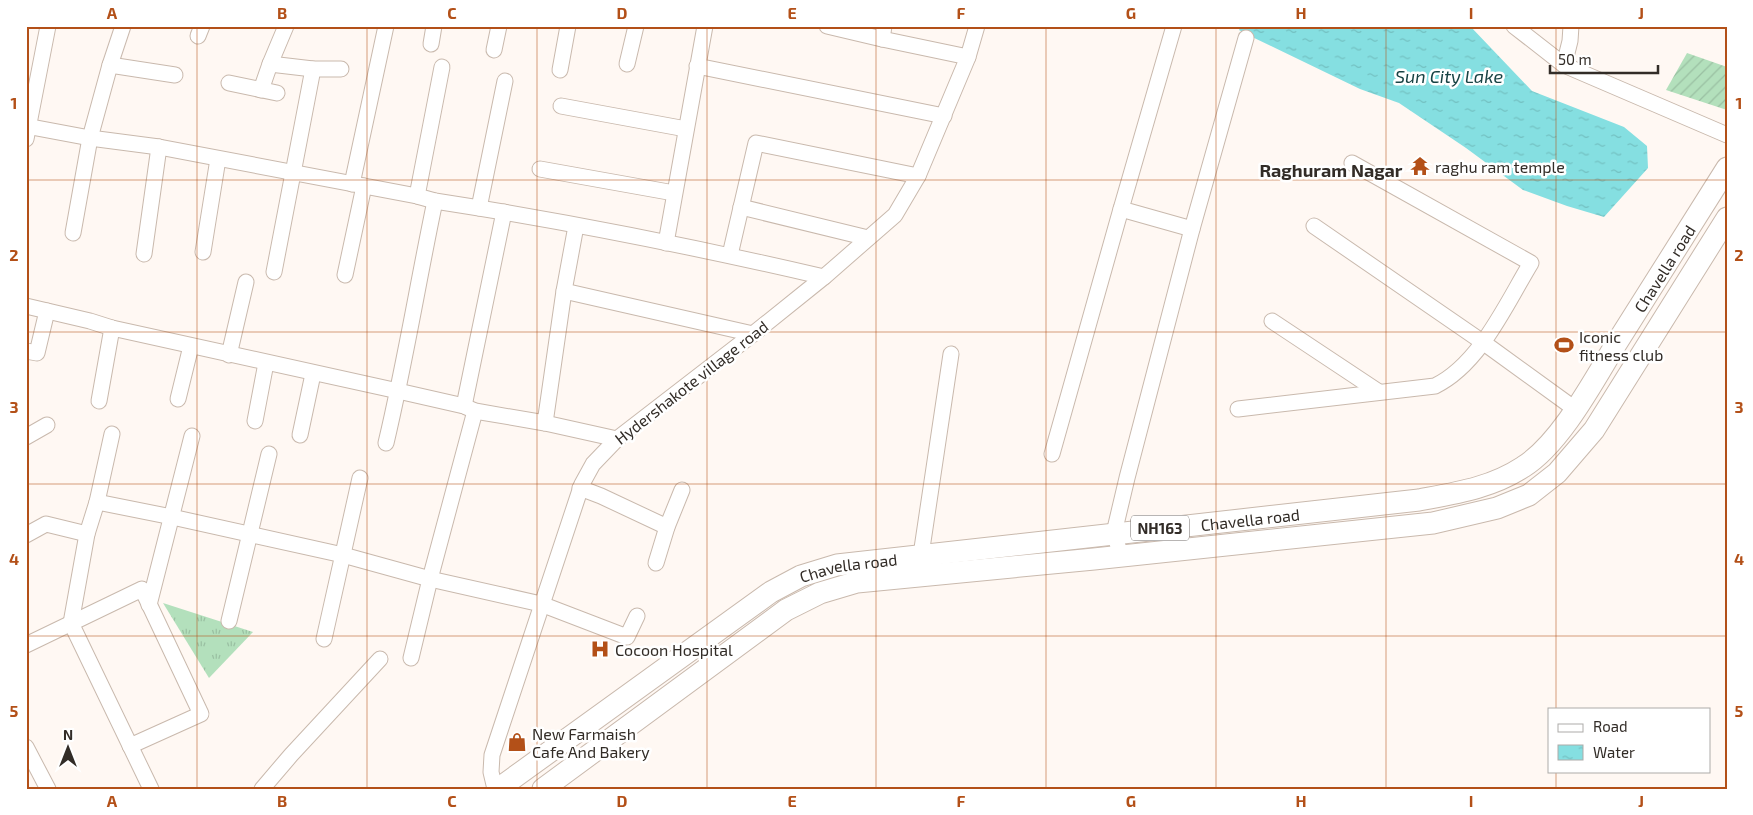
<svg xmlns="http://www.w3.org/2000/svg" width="1753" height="815" font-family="'Exo 2',sans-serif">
<defs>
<pattern id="park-tufts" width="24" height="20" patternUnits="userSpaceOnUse" patternTransform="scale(1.25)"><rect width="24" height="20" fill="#b3e0bc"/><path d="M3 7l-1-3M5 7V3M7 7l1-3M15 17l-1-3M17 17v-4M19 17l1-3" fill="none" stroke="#9ac0a2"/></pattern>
<pattern id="garden-furrows" width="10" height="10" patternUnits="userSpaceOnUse" patternTransform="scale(1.25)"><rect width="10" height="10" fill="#b3e0bc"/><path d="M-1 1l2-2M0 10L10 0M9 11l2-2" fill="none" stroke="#9ac0a2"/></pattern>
<pattern id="water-ripples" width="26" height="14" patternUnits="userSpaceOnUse" patternTransform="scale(1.25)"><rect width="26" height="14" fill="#85dfe1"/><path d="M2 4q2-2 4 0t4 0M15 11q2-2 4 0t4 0" fill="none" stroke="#73c0c1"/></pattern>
</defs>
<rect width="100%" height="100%" fill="#fff8f3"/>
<path fill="url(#park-tufts)" d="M 163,603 L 253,632 L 209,678 Z"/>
<path fill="url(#garden-furrows)" d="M 1687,53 L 1727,67 L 1727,110 L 1666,90 Z"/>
<path fill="url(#water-ripples)" d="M 1241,26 L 1470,26 L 1532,91 L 1624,127 L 1647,146 L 1648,168 L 1604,217 L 1567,206 L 1523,190 L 1466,148 L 1399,103 L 1360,89 L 1248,35 L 1239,30 Z"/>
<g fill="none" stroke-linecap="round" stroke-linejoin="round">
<g stroke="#c9b9ad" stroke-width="17">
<g id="minor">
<path d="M 827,26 L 882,39 L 884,26"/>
<path d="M 1174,26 L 1121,209 L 1192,229"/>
<path d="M 1514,26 L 1564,65 L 1727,135"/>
<path d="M 198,36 L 202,26"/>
<path d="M 882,39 L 968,57"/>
<path d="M 431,44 L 434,26"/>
<path d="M 494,50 L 499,26"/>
<path d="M 270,64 L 313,69 L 341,69"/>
<path d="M 627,64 L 636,26"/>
<path d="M 110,65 L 175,75"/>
<path d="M 1564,65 L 1570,41 L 1571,26"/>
<path d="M 697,66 L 944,116"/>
<path d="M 560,70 L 568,26"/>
<path d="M 229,83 L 277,93"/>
<path d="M 261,90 L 270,64 L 286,26"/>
<path d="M 561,106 L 686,129"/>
<path d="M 26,126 L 90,138 L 159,147 L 417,196 L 435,201 C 565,221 695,247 824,277"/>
<path d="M 26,139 L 48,26"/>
<path d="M 540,169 L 674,193"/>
<path d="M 352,184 L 386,26"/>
<path d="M 417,196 L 442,67"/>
<path d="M 741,207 L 868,238"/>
<path d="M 479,208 L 505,81"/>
<path d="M 1314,226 L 1484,343 L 1575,409"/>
<path d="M 73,233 L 90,138 L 110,65 L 123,26"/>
<path d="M 666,243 L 705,26"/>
<path d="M 203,252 L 218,159"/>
<path d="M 144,254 L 159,147"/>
<path d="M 730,255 L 756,143 L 918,176"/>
<path d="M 274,272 L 313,69"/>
<path d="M 345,275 L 364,186"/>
<path d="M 564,291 L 753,334"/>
<path d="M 26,306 L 90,321 L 112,328 L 398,391 L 464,406 L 475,411 L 545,423 L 617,439"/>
<path d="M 1272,321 L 1379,392"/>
<path d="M 26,351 L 37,353 L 47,311"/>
<path d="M 229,355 L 246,282"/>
<path d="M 178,399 L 191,346"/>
<path d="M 99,401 L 112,328"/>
<path d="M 464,406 L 504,212"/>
<path d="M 1238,409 L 1435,386 C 1480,364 1506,304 1531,263 L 1352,163"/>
<path d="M 255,421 L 266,363"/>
<path d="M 545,423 L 564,291 L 576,226"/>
<path d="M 112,434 L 97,502 L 87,534 L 71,623 L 151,789"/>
<path d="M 300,435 L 313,374"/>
<path d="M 26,437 L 47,425"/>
<path d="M 386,443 C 405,363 418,282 435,201"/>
<path d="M 1052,454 L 1121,209"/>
<path d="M 580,488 L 601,496 L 667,527 L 682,490"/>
<path d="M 97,502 L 172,517 L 343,555 L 430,579 L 541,604 L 627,637 L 637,616"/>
<path d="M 26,535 L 46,524 L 87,534"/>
<path d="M 921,555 L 951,354"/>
<path d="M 1121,556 L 1114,533 L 1127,478 L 1192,229 L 1246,38"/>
<path d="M 656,563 L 667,527"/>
<path d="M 149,605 L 192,436"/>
<path d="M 229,621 L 269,454"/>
<path d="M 324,639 L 360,478"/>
<path d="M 26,645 L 142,589 L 201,714 L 130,746"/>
<path d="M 411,658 L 430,579 L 475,411"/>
<path d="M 26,747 L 48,789"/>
<path d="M 262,789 L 291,755 L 380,659"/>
<path d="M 495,789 L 491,772 L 492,755 L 582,484 L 593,464 L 617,439 L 753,334 L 824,277 L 895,215 L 918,176 L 968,57 L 977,26"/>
</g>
</g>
<g stroke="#c9b9ad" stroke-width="23">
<g id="highway">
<path id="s1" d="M 498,789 L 771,592 L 801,576 L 837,565 L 1419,500 C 1456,493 1491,488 1523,467 C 1560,444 1593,382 1616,344 C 1653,286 1690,227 1727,168"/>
<path d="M 543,789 L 786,610 L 820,593 L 857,582 L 1094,559 L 1433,523 L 1497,508 L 1529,495 L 1557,473 L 1594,430 L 1727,218"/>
</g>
</g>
<use href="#minor" stroke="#fff" stroke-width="15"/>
<use href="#highway" stroke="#fff" stroke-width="21"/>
</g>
<path fill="none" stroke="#b35018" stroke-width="1" stroke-opacity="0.55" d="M 197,26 L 197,789M 367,26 L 367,789M 537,26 L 537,789M 707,26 L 707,789M 876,26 L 876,789M 1046,26 L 1046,789M 1216,26 L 1216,789M 1386,26 L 1386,789M 1556,26 L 1556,709M 26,180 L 1727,180M 26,332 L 1727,332M 26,484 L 1727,484M 26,636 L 1727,636M 1556,771 L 1556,789"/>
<defs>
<g id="temple-bare" transform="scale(1.5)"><path d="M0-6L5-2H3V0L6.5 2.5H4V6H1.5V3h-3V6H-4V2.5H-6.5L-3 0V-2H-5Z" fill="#b35018" stroke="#fff" stroke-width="2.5" paint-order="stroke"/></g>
<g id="stadium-bare" transform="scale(1.5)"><path d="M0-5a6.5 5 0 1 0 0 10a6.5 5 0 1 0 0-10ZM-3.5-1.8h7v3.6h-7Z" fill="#b35018" stroke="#fff" stroke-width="2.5" paint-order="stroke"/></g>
<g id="hospital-bare" transform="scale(1.5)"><path d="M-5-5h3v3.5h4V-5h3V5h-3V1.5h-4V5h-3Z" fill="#b35018" stroke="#fff" stroke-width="2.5" paint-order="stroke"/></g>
<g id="shop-bare" transform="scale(1.5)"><path d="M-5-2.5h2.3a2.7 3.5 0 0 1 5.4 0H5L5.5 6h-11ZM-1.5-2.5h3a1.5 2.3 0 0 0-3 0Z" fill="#b35018" stroke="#fff" stroke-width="2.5" paint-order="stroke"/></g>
</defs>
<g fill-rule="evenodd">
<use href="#temple-bare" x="1420" y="166"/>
<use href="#stadium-bare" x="1564" y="345"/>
<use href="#hospital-bare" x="600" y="649"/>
<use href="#shop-bare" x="517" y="742"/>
</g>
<g text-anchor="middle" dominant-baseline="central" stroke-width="5" stroke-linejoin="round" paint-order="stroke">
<rect fill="#fff" stroke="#706b68" stroke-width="1" x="1131" y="515.5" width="58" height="25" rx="4"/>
<g font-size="15" font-weight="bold" fill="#322c27">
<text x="1160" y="528">NH163</text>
</g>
<g font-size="16" fill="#322c27" stroke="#fff" text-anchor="start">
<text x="1435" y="166">raghu ram temple</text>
<text x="1579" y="336">Iconic<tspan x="1579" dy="18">fitness club</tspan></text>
<text x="615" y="649">Cocoon Hospital</text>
<text x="532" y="733">New Farmaish<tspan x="532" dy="18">Cafe And Bakery</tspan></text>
</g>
<g font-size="16" fill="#322c27" stroke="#fff">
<text stroke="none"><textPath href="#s1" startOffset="1349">Chavella road</textPath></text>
<text transform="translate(691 382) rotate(-38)">Hydershakote village road</text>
<text stroke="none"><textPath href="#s1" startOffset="824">Chavella road</textPath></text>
<text stroke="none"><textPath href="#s1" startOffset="419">Chavella road</textPath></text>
</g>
<g font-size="18" font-style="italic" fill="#184344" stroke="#fff">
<text x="1449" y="76">Sun City Lake</text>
</g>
<g font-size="18" font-weight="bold" fill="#322c27" stroke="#fff">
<text x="1331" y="170">Raghuram Nagar</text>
</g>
</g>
<rect width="1753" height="815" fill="none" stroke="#ffffff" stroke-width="55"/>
<rect x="1548" y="708" width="162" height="65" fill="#ffffff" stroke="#adaba9"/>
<rect x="1558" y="724" width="25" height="8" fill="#ffffff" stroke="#adaba9"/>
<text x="1593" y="732" font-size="15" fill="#322c27">Road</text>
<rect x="1558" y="745" width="25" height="15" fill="url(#water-ripples)" stroke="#adaba9"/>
<text x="1593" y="758" font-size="15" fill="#322c27">Water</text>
<g transform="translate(68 748)" stroke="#ffffff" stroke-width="4" paint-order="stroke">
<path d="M0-4L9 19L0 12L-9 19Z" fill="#322c27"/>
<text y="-8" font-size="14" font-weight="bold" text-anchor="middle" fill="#322c27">N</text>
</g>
<path d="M1550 65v8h108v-8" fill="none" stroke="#322c27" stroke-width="2.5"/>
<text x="1558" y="65" font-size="15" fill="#322c27" stroke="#ffffff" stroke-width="4" paint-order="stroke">50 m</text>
<rect x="28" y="28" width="1698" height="760" fill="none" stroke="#b35018" stroke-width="2"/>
<g font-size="16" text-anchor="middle" font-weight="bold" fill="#b35018">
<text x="112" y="19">A</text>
<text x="282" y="19">B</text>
<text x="452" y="19">C</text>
<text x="622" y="19">D</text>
<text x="792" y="19">E</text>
<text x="961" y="19">F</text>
<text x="1131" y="19">G</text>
<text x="1301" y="19">H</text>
<text x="1471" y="19">I</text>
<text x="1641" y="19">J</text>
<text x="14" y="109">1</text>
<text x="1739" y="109">1</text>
<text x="14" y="261">2</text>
<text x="1739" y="261">2</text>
<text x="14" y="413">3</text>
<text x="1739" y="413">3</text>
<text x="14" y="565">4</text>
<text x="1739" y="565">4</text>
<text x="14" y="717">5</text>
<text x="1739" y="717">5</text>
<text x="112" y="807">A</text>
<text x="282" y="807">B</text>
<text x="452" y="807">C</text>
<text x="622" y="807">D</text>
<text x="792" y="807">E</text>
<text x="961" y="807">F</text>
<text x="1131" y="807">G</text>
<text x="1301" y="807">H</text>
<text x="1471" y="807">I</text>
<text x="1641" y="807">J</text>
</g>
</svg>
